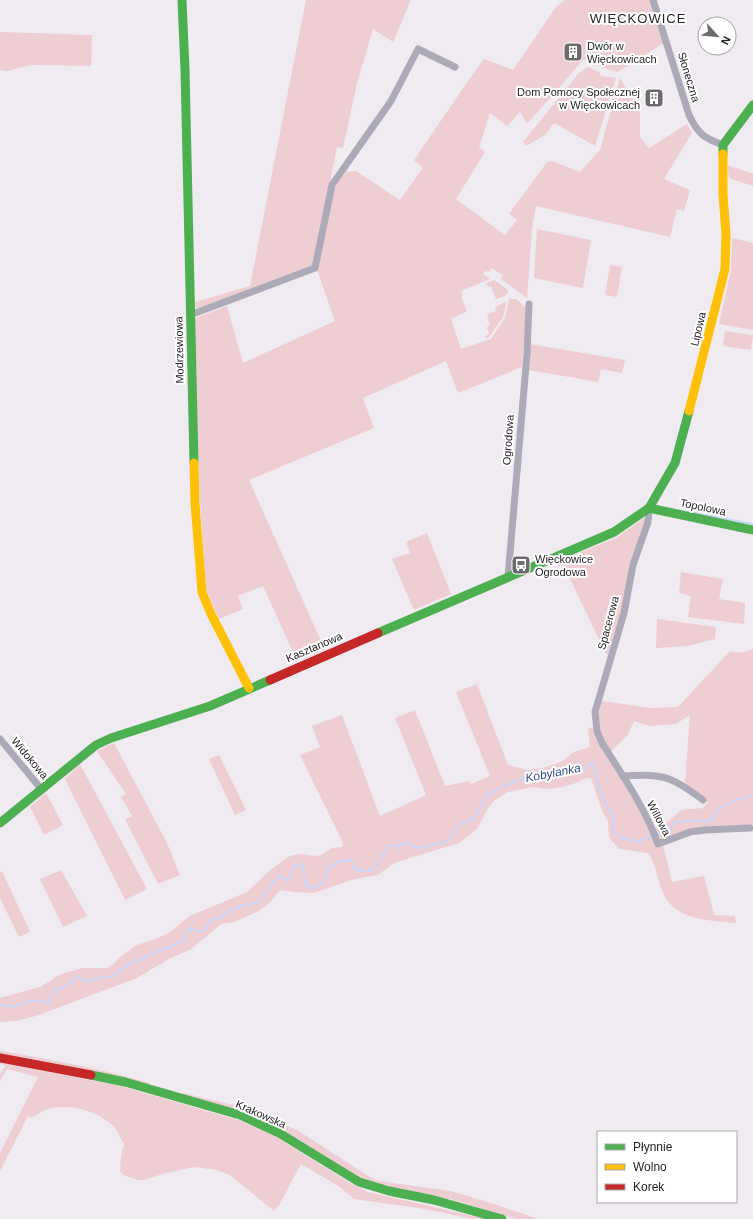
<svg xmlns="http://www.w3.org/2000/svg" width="753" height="1219" viewBox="0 0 753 1219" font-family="Arial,sans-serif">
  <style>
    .green { fill: #eecdd3 }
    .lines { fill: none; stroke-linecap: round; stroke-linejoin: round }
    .stream { stroke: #cad6f8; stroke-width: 2 }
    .street { stroke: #adaab8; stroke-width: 7 }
    .fast { stroke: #4caf50; stroke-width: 9 }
    .slow { stroke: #ffc107; stroke-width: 9 }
    .jam { stroke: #c62828; stroke-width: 9 }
    .labels { text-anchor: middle; stroke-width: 4; stroke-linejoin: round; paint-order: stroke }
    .poi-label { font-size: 11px; fill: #272428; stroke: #fff; text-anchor: start }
    .street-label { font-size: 11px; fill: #272428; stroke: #fff }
    .water-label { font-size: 12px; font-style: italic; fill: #364d91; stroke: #fff }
    .quarter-label { font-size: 13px; letter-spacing: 1px; fill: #272428; stroke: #fff }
  </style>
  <rect width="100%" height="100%" fill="#f0ebf1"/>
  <g class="green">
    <path d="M306 0H411L393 42 373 29 357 83 343 148 337 147 313 266 202 308 192 307V303L250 286Z"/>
    <path d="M565 0H651L664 43 618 72 607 69 584 59 527 124 520 112 507 126 490 113 479 147 485 152 456 199 505 235 517 220 509 214 547 162 552 161 580 172 600 150 620 78 640 112V137L649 148 687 124 692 133 664 179 690 190 684 211 677 209 670 237 536 206 532 229 527 298 501 279 503 275 491 268 489 272 485 271 483 274 490 279 461 291 463 296 461 297 467 311 451 319 461 349 491 339 505 318 509 299H516L526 308 522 367 458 393 446 361 363 398 374 428 249 480 325 650 297 661 263 586 238 596 243 609 219 619 206 589 200 501 193 319 227 306 243 363 335 321 317 270 333 190 346 172 356 171 400 200 423 168 414 160 468 81 484 59 513 70 556 7Z"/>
    <path d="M0 32 92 35 91 66 30 65 7 71 0 70Z"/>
    <path d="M588 67 599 72 601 76 616 78 595 146 554 123 545 135 526 146 523 142 579 73Z"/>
    <path d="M727 165 753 174V186L729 178Z"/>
    <path d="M537 229 591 240 583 288 534 278Z"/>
    <path d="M732 238 753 243V330L719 324 731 270Z"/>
    <path d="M610 265 622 267 617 297 605 295Z"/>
    <path d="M494 280 507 289 508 292 505 296 496 299 491 286 488 287 486 283Z"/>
    <path d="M507 301 503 317 489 337 486 338 485 336 489 334 487 327 490 325 487 314 496 311 495 307Z"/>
    <path d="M725 331 753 335 751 350 723 346Z"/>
    <path d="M530 344 625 360 622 373 601 369 598 382 529 370Z"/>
    <path d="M643 519H646L622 613 607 656 561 560 616 538Z"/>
    <path d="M427 533 451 594 414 610 392 559 410 553 406 542Z"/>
    <path d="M681 572 723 579 719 599 745 603 744 624 688 617 691 596 679 593Z"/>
    <path d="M657 619 716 627 715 639 688 646 656 648Z"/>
    <path d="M753 649V825L719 827 660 841 655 829 670 820 681 810 703 808 708 802 685 784 690 715 676 724 649 726 634 721 627 736 610 752C600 733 594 722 602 701L651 708 678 707 730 651C737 654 746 652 753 649Z"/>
    <path d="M477 684 508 765 528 770 546 767 561 762 574 752 590 747 588 729 594 727 611 763 652 830 663 844 672 882 704 876 714 915 735 916 736 923C708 920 674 921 662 891 657 878 656 864 648 853L619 849 609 837 608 821 603 813 591 778H586L571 785 561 787 548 789 533 787 508 792 495 800 488 808 477 829 459 843 394 863 378 875 355 879 314 893 294 892 281 890 267 905 257 912 234 922 221 924 191 949 169 959 137 978 36 1016 15 1021 0 1022V998L40 987 61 974 83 968H107L113 964 121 956 137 945 156 939 172 931 188 917 247 892 270 870 290 856 299 854 316 856 321 855 332 848 342 847 343 843 300 755 320 747 312 726 342 715 380 816 426 795 395 718 415 710 445 786 469 781 471 784 490 776 456 692Z"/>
    <path d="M114 743 167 843 180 875 158 884 125 819 132 816 121 797 126 794 97 751Z"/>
    <path d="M219 755 246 810 235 815 209 759Z"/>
    <path d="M80 764 147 889 125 900 65 779Z"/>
    <path d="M46 793 63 825 44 835 30 807Z"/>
    <path d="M61 870 87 916 63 927 40 879Z"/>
    <path d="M2 871 30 932 19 937 0 898V872Z"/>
    <path d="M0 1051C51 1059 101 1069 150 1083L148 1087 0 1056Z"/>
    <path d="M0 1063 117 1085 241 1121 273 1135 350 1183 368 1192 487 1219H473L425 1209 354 1199 340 1187 301 1164 279 1205 274 1211 230 1175 217 1170 194 1167 162 1174 145 1180H138L123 1175 120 1171 121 1156 124 1144C121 1139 118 1132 115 1128 100 1111 69 1103 48 1109 42 1111 37 1115 31 1118L28 1116 0 1171V1153L38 1077 7 1069 0 1081V1074L6 1065 0 1064Z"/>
    <path d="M183 1093 259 1111 300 1132 370 1177 378 1181 451 1191 497 1205 538 1219H516L450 1199 386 1189 366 1182 267 1124 182 1096Z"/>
  </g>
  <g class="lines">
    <g class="stream">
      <path d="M689 512 753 524"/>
      <path d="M657 834 669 831 673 823 686 821H710C720 803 732 801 750 796L753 797"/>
      <path d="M0 1006 3 1005 13 1007 34 1000 49 1003 55 990 65 986 78 976 86 981 116 975 127 965 183 941 188 928 201 932 207 927 209 920 218 919 235 908 259 902 278 876 288 880 296 865 302 864 306 885 311 889 324 883 329 867 340 861 351 860 356 870 372 871 390 845 399 846 407 843 417 848 447 842 461 823 473 820 488 794 521 779 557 774 583 769 593 763 599 788 604 800 615 819 612 829 622 839 639 841 653 835"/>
    </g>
    <g class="street">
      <path d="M653 0 689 115C698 134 704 138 723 145"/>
      <path d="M190 315 315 268 332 185 391 101 418 49 455 67"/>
      <path d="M649 508 648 522 633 565 624 613 595 712 597 731 602 743C623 776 645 808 658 844L690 832 705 830 750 828"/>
      <path d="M508 577 527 354 529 304"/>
      <path d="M0 739 42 790"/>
      <path d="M623 776C636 775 657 774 669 779 682 784 692 792 703 800"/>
    </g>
    <g class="fast">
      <path d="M182 0 185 70 194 463"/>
      <path d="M723 154V145L753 105"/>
      <path d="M649 508 753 530"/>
      <path d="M378 633 614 532 649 508 675 463 689 411"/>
      <path d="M0 823 96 745 111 738 210 706 270 680"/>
      <path d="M91 1075 125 1082 240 1115 279 1133 359 1182 389 1191 434 1200 502 1219"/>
    </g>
    <g class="slow">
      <path d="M689 411 725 269 726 235 723 194V154"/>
      <path d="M194 463 195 503 202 592 211 614 249 688"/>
    </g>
    <g class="jam">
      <path d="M270 680 378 633"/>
      <path d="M0 1058 91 1075"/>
    </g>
  </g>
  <defs>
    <symbol id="building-square" viewBox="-11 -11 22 22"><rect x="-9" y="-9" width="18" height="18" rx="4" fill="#6d6a6e" stroke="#fff"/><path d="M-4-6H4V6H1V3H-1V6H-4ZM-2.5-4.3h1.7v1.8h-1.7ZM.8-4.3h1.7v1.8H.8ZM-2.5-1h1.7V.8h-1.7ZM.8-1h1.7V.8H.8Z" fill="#fff"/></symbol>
    <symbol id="bus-square" viewBox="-11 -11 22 22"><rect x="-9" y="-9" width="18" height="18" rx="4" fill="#6d6a6e" stroke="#fff"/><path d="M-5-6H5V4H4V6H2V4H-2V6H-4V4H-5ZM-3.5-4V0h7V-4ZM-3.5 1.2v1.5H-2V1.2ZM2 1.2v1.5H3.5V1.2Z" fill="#fff"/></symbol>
  </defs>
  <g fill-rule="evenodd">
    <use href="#building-square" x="562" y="41" width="22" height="22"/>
    <use href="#building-square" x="643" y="87" width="22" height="22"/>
    <use href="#bus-square" x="510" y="554" width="22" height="22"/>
  </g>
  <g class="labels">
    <g class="poi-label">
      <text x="587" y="50">Dwór w<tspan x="587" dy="13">Więckowicach</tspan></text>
      <text x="640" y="96" text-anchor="end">Dom Pomocy Społecznej<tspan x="640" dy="13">w Więckowicach</tspan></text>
      <text x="535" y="563">Więckowice<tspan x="535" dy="13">Ogrodowa</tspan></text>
    </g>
    <g class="street-label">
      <text transform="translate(689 77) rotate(73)" y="4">Słoneczna</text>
      <text transform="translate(698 329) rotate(-76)" y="4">Lipowa</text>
      <text transform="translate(179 350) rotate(-91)" y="4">Modrzewiowa</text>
      <text transform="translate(508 440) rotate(-86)" y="4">Ogrodowa</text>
      <text transform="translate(703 507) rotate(12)" y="4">Topolowa</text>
      <text transform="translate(608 623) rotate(-75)" y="4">Spacerowa</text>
      <text transform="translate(314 647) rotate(-23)" y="4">Kasztanowa</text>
      <text transform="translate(30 758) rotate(50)" y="4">Widokowa</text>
      <text transform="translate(659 818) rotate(62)" y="4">Willowa</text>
      <text transform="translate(261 1114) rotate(24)" y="4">Krakowska</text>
    </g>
    <g class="water-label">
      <text transform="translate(553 773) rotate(-11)" y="4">Kobylanka</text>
    </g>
    <g class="quarter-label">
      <text x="638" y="23">WIĘCKOWICE</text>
    </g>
  </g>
  <rect x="597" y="1131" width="140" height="72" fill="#ffffff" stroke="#a9a7a9"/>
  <rect x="605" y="1144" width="20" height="6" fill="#4caf50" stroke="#a9a7a9"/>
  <text x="633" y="1151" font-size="12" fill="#272428">Płynnie</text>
  <rect x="605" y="1164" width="20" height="6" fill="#ffc107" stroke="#a9a7a9"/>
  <text x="633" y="1171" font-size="12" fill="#272428">Wolno</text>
  <rect x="605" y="1184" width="20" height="6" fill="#c62828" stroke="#a9a7a9"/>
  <text x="633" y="1191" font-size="12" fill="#272428">Korek</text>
  <g transform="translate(717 36) rotate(117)"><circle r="19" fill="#ffffff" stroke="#a9a7a9"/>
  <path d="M0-3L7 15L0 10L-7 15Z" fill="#6d6a6e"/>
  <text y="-6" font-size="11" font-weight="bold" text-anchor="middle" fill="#272428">N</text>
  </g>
</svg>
